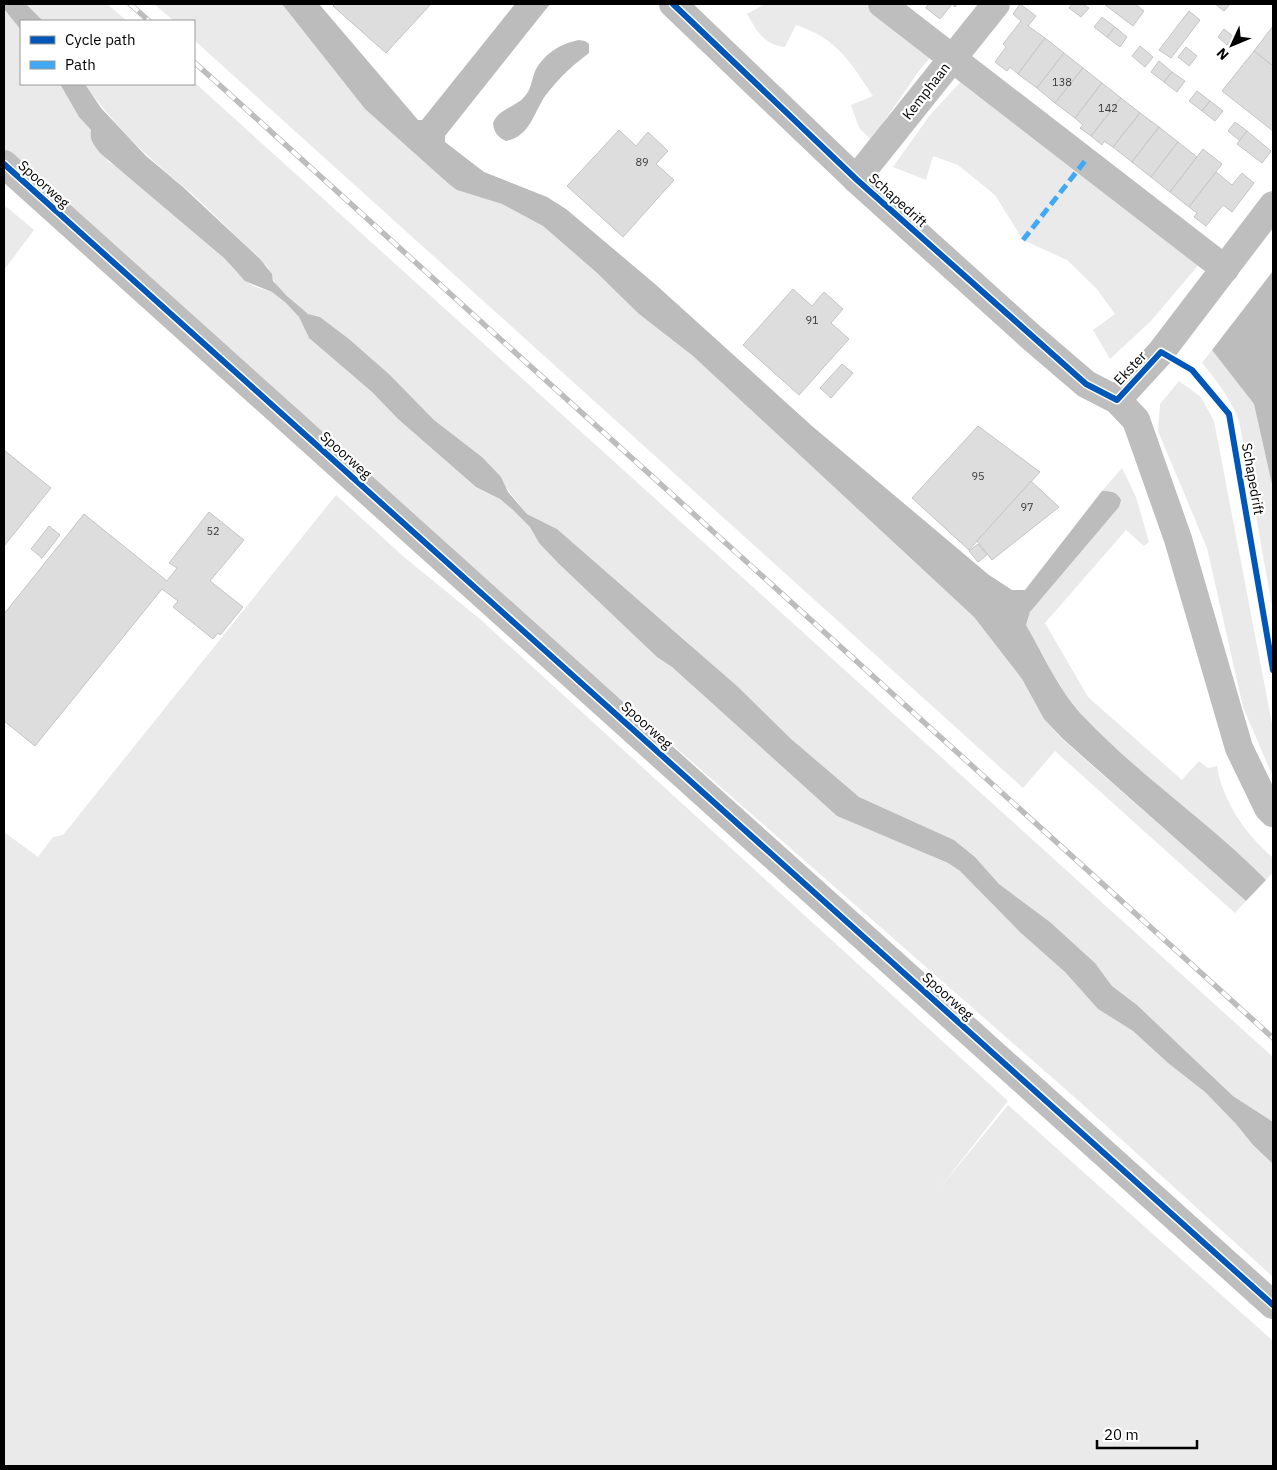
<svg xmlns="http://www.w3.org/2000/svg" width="1277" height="1470" viewBox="0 0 1277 1470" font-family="'IBM Plex Sans',sans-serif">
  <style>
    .green { fill: #eaeaea }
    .water { fill: #bcbcbc }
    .building { fill: #ddd; stroke: #c5c5c5 }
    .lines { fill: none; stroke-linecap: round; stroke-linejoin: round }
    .minor { stroke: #bebebe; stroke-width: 28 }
    .rail-casing { stroke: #bdbdbd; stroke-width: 5.5 }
    .rail { stroke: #fff; stroke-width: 4; stroke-dasharray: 11; stroke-linecap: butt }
    .quiet { stroke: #3fa9f5; stroke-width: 5; stroke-dasharray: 10 5; stroke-linecap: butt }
    .cycleway-casing { stroke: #fff; stroke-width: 9 }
    .cycleway { stroke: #0057b8; stroke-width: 6 }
    .labels { text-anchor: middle; stroke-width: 4.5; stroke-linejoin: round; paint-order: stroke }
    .number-label { font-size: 11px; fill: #373737 }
    .street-label { font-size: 14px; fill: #000; stroke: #fff }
  </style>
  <rect width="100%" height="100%" fill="#fff"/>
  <g class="green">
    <path d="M26 4H107L127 21H43Z"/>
    <path d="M154 4H282L365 109 457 190 502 204 543 226 596 272 639 314 693 356 974 617 1022 679 1044 719 1062 739 1246 901 1235 913 1055 751 1023 788 194 40V21H174Z"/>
    <path d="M765 4H896L943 42 919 71 871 140 859 128 851 105 873 96C850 62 838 39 796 25L785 47C764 45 757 31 747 14Z"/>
    <path d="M4 9 21 30V84H60L79 117 91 130 90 136 109 162 119 168 155 197 224 258 236 272 253 286 272 292 286 303 299 317 309 338 372 392 398 419 476 487 500 499 513 510 530 527 539 543 558 563 657 657 672 667 837 816 948 863 960 871 1065 972 1098 1009 1133 1031 1168 1063 1205 1092 1236 1124 1253 1145 1273 1164V1277L1080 1102 4 159Z"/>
    <path d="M968 74 1201 262 1151 321 1110 359 1093 330 1115 314 1096 288 1067 260 1023 240 995 195 958 165 933 156 926 180 893 167 930 115Z"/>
    <path d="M194 82 1273 1057V1122L1233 1096 1137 1005 1112 986 1095 963 1050 922 999 884 975 857 954 840 859 797C814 767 777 724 737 687 679 633 616 582 557 529L527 514 482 457 434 420 390 375 349 339 320 317 308 314 301 309 276 285 268 267 261 260C235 236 210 209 183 186 145 156 113 124 85 84Z"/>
    <path d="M4 205 34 230 4 270Z"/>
    <path d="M1212 350 1254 404 1273 489V612L1239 420C1229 398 1218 381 1202 363Z"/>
    <path d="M1179 381 1201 397 1214 421 1273 729V777L1243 707 1207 548 1158 431 1160 404Z"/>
    <path d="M1122 468 1136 497 1149 542 1144 546 1126 530 1045 623 1088 697 1182 780 1199 761 1208 768 1217 766C1223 803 1246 834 1273 858V872L1266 880C1209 823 1141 777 1085 718 1060 692 1044 656 1026 625L1030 612 1119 507 1112 491H1102Z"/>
    <path d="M336 495 404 557 480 619 1008 1101 939 1189 1008 1105 1273 1341V1466H4V832L38 857 53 837 63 835Z"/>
  </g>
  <g class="water">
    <path d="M4 4H26L43 21H21V30L4 9Z"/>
    <path d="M282 4H319L418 120H422L515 4H550L445 136V142L484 172 547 197 566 209 655 284 812 426 989 575 1012 590H1025L1102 491C1111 491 1116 491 1121 500L1119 507 1030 612 1026 625C1044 656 1060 693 1085 718 1141 777 1209 822 1266 880L1246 901 1063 739 1044 719 1022 679 974 617 693 356 639 314 596 272 543 226 502 204 457 190 449 184 365 109Z"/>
    <path d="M579 40 585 41 589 44V53C576 63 565 72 555 84 550 90 544 96 541 103 532 119 527 137 506 141 498 137 494 133 493 123 499 108 515 108 525 96 531 89 531 83 534 74 540 57 560 43 579 40Z"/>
    <path d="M60 84H85L101 108 146 156 183 187 261 260 272 274 273 281 287 296 308 314 320 317 349 339 390 375 434 420 482 457 501 477 508 492 527 514 557 529 737 686 791 739 859 797 954 840 975 857 999 884 1050 922 1095 963 1112 986 1137 1005 1233 1096 1273 1122V1164L1253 1145 1236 1124 1205 1092 1168 1063 1133 1031 1098 1009 1065 972 1021 933 960 871 948 863 837 816 672 667 657 657 558 563 539 543 530 527 513 510 500 499 476 487 398 419 372 392 309 338 299 317 286 303 272 292 245 281 224 258 100 153C94 145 89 140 91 130L79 117Z"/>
    <path d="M1273 271V489L1254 404 1212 350Z"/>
  </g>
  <g class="building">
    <path d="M335 4H431L386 53 333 6Z"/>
    <path d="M928 4H957L955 7 952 4 940 19 926 8Z"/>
    <path d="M1020 4 1036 16 1028 26 1045 38 1018 74 1010 67 1007 71 995 62 1006 47 1003 44 1021 21 1013 14Z"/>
    <path d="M1072 4H1083L1089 8 1081 17 1069 8Z"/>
    <path d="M1104 4H1135L1144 11 1133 26Z"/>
    <path d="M1215 4H1230L1224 11Z"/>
    <path d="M1189 11 1200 20 1171 58 1159 50Z"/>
    <path d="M1102 17 1115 27 1107 37 1094 27Z"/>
    <path d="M1273 26V66L1254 51Z"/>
    <path d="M1115 27 1127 37 1120 47 1107 37Z"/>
    <path d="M1224 29 1234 37 1227 45 1218 37Z"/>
    <path d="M1045 38 1064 53 1037 88 1018 74Z"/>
    <path d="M1140 46 1153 57 1145 67 1132 56Z"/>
    <path d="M1186 47 1197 56 1189 66 1178 57Z"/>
    <path d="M1254 51 1273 66V131L1222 91Z"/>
    <path d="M1064 53 1083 68 1055 103 1037 88Z"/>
    <path d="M1159 61 1172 72 1164 82 1151 72Z"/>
    <path d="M1083 68 1102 83 1075 118 1055 103Z"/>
    <path d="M1172 72 1185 81 1177 92 1164 82Z"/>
    <path d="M1102 83 1121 98 1091 136 1080 128 1083 125 1075 118Z"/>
    <path d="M1197 91 1210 101 1202 111 1189 101Z"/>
    <path d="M1121 98 1140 113 1113 147 1104 141 1102 145 1091 136Z"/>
    <path d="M1210 101 1223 111 1215 121 1202 111Z"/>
    <path d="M1140 113 1159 127 1132 162 1113 147Z"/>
    <path d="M1235 122 1247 131 1240 141 1228 131Z"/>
    <path d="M1159 127 1178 142 1151 177 1132 162Z"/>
    <path d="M619 130 636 146 648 132 668 151 656 164 674 180 623 237 567 186Z"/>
    <path d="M1247 131 1271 151 1262 163 1237 144Z"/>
    <path d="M1178 142 1197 157 1170 192 1151 177Z"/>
    <path d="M1203 149 1222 164 1189 207 1170 192Z"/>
    <path d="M1216 172 1232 185 1242 173 1254 183 1232 212 1223 205 1206 226 1194 217 1197 213 1189 207Z"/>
    <path d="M793 289 812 306 824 292 843 309 831 323 849 339 799 395 743 345Z"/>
    <path d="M842 364 853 373 831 398 820 388Z"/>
    <path d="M978 426 1040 472 969 550 912 498Z"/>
    <path d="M4 450 51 488 4 546Z"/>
    <path d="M1031 481 1059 507 992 560 977 541Z"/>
    <path d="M209 512 244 540 210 581 243 607 220 635 218 633 213 639 173 607 178 601 162 589 35 746 4 721V614L84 514 167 581 177 568 169 563Z"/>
    <path d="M49 526 60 535 42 558 31 549Z"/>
    <path d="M978 544 987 555 978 562 969 551Z"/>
  </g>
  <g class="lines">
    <g class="minor">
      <path d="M673 4 856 179 1030 336 1086 384 1117 400 1136 420 1178 539 1239 748 1268 808 1273 813"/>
      <path d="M882 4 1225 269"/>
      <path d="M4 164 1273 1305"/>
      <path d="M856 179 996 4"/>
      <path d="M1117 400 1161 352 1273 205"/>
    </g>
    <defs>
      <g id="rail">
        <path d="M130 4 149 21"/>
        <path d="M194 62 1273 1038"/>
      </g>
    </defs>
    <use href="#rail" class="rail-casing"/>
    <use href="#rail" class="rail"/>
    <path class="quiet" d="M1023 240 1085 161"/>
    <defs>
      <g id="cycleway">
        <path d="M673 4 856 179 1086 384 1117 400 1161 352 1192 370 1229 414 1273 670"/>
        <path d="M4 164 1273 1305"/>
      </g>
    </defs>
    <use href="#cycleway" class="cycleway-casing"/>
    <use href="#cycleway" class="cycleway"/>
  </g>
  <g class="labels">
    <g class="number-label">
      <text x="1062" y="86">138</text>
      <text x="1108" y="112">142</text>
      <text x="642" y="166">89</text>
      <text x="812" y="324">91</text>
      <text x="978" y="480">95</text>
      <text x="1027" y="511">97</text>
      <text x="213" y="535">52</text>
    </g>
    <g class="street-label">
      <text transform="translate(926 91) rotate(-52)" y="5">Kemphaan</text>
      <text transform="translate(44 184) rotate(42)" y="5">Spoorweg</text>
      <text transform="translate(898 200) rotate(42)" y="5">Schapedrift</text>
      <text transform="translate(1130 368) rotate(-47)" y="5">Ekster</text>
      <text transform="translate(346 455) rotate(42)" y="5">Spoorweg</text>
      <text transform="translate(1253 479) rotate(80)" y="5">Schapedrift</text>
      <text transform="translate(647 725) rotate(42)" y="5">Spoorweg</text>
      <text transform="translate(948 996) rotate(42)" y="5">Spoorweg</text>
    </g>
  </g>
  <rect width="1277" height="1470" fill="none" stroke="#000000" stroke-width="10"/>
  <rect x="20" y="20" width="175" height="65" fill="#ffffff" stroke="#999999"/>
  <rect x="30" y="36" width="25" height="8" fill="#0057b8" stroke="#999999"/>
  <text x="65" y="45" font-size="15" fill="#000000">Cycle path</text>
  <rect x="30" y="61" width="25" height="8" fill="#3fa9f5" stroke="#999999"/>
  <text x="65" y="70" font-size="15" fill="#000000">Path</text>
  <g transform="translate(1232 45) rotate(226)" stroke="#ffffff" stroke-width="4" paint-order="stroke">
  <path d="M0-4L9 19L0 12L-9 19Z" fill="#000000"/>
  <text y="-8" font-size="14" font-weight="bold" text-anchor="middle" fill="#000000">N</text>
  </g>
  <path d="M1097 1440v8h100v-8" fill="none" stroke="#000000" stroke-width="2.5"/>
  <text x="1104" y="1440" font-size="15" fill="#000000" stroke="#ffffff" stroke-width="4" paint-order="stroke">20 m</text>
</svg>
